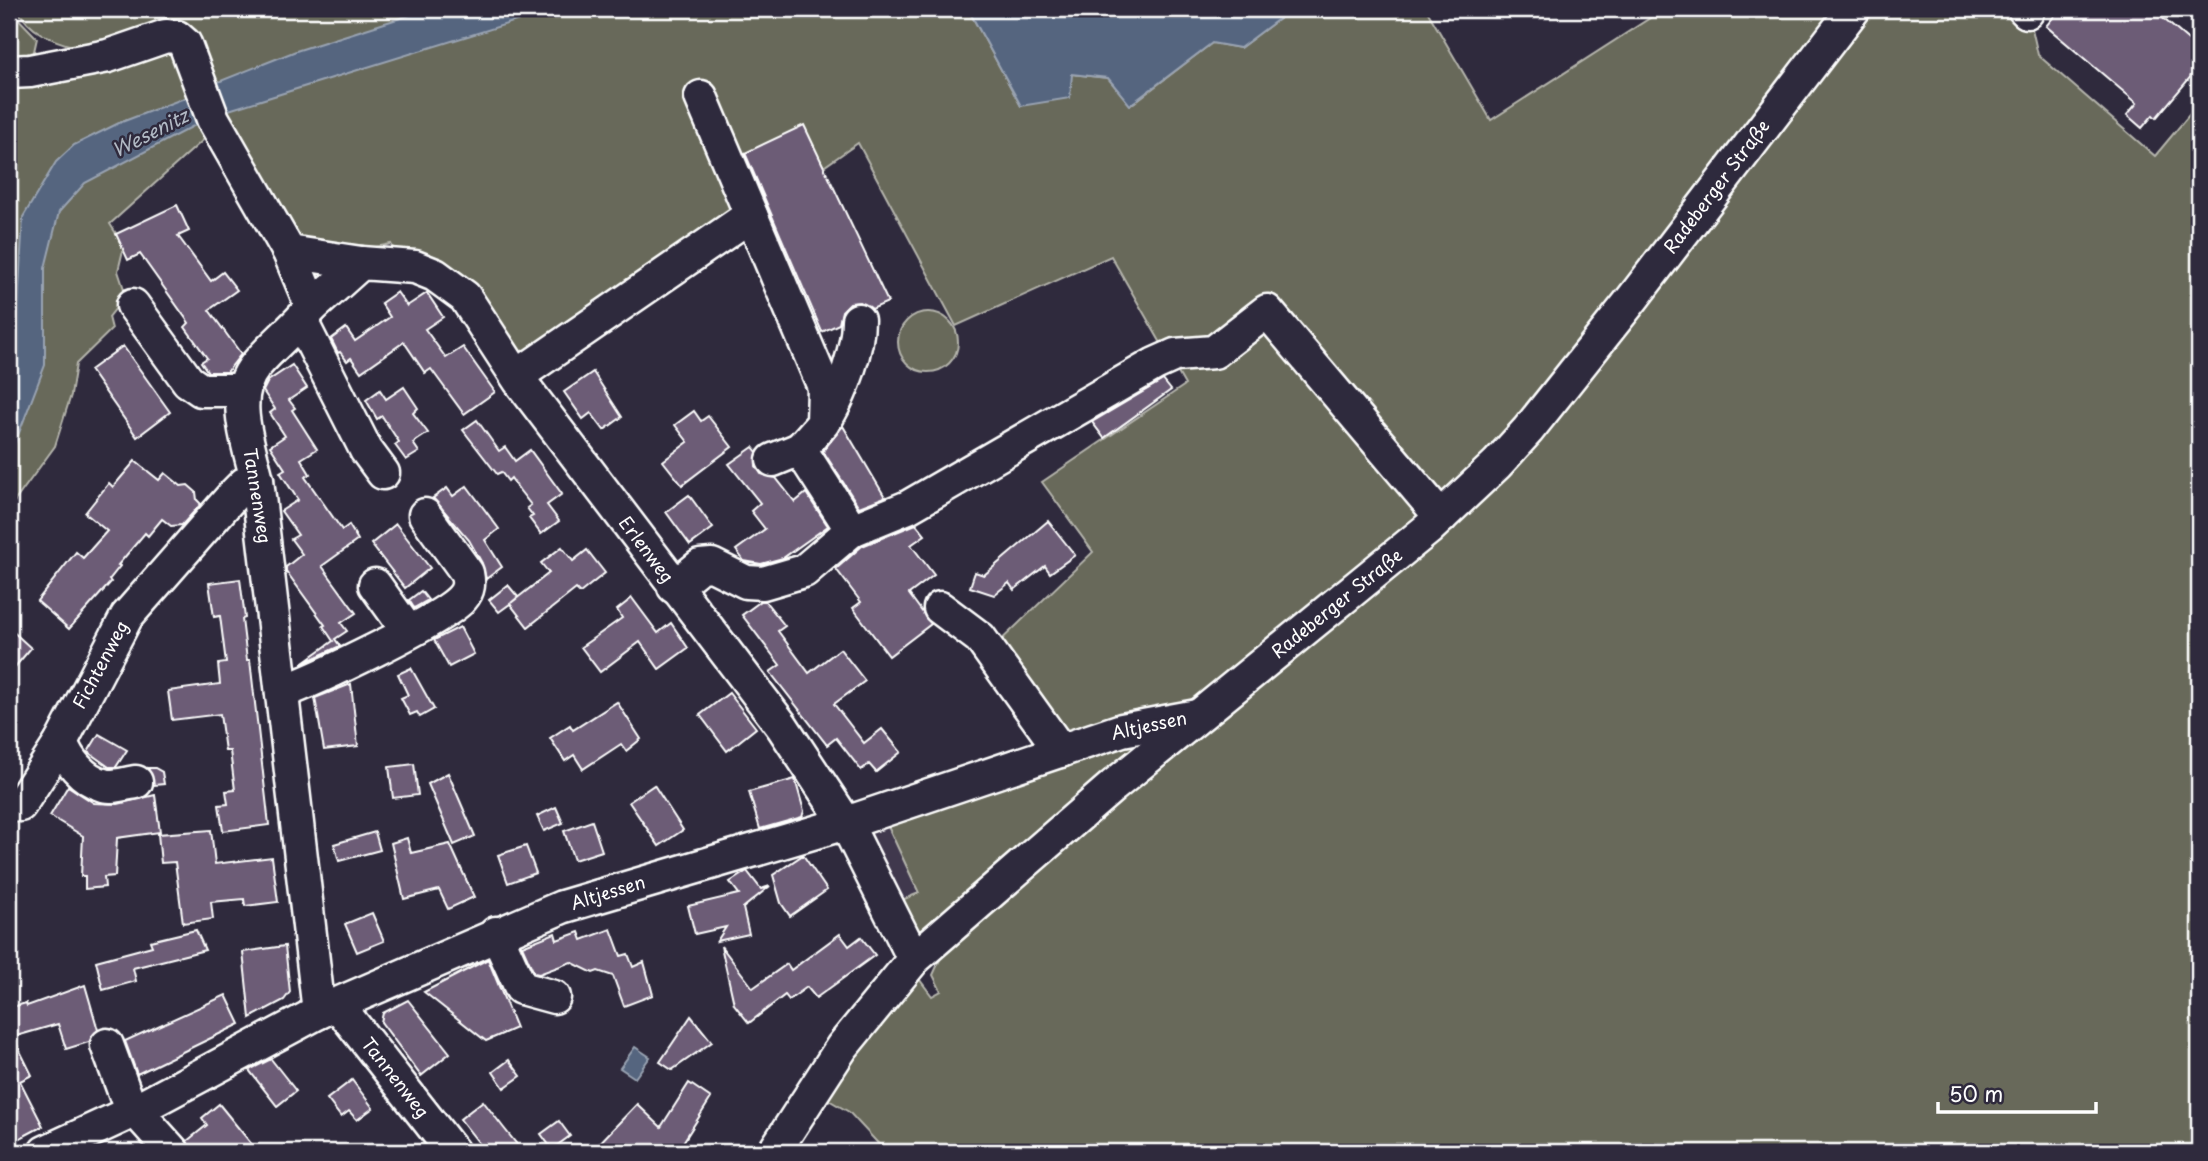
<svg xmlns="http://www.w3.org/2000/svg" width="2208" height="1161" viewBox="0 0 2208 1161" font-family="'Playpen Sans',sans-serif">
  <style>
    .built { fill: #41394e }
    .green { fill: #68695a; stroke: #b4b4ac; stroke-width: 2 }
    .water { fill: #55657f; stroke: #99a3b2; stroke-width: 2 }
    .building { fill: #6c5b76; stroke: #fff; stroke-width: 2 }
    .lines { fill: none; stroke-linecap: round; stroke-linejoin: round }
    .minor-casing { stroke: #fff; stroke-width: 37 }
    .minor { stroke: #2f2a3d; stroke-width: 32 }
    .labels { text-anchor: middle; stroke-width: 5; stroke-linejoin: round; paint-order: stroke }
    .street-label { font-size: 18px; fill: #fff; stroke: #2f2a3d }
    .water-label { font-size: 19px; font-style: italic; fill: #b2bac5; stroke: #2f2a3d }
  </style>
  <rect width="100%" height="100%" fill="#2f2a3d"/>
  <filter id="ink" filterUnits="userSpaceOnUse"><feTurbulence type="fractalNoise" baseFrequency=".0143" numOctaves="2"/><feDisplacementMap in="SourceGraphic" scale="14" xChannelSelector="R" yChannelSelector="G"/><feConvolveMatrix kernelMatrix="1 2 1 2 8 2 1 2 1" color-interpolation-filters="sRGB"/></filter>
  <g filter="url(#ink)">
    <path class="built" d="M885 820 919 893 892 904 859 828Z"/>
    <g class="green">
      <path d="M9 9 37 38 31 65 9 66Z"/>
      <path d="M17 9H968L1021 106 1071 74 1108 78 1131 105 1212 43 1240 48 1292 9H1426L1491 120 1664 9H1843L1524 420 1427 512 1197 706 1071 737 995 646 1093 552 1042 482 1185 385 1111 256 956 326 858 143 519 380 465 297 394 250 391 244 357 251 290 237 212 132 110 224 124 246 118 271 126 295 109 317 112 329 76 364 71 395 55 446 9 509V80L76 47C50 40 30 32 17 9Z"/>
      <path d="M1872 9H2013L2031 24 2038 55 2155 156 2199 103V1152H886L849 1112 822 1096 916 975 932 996 941 991 933 975 947 944 1435 539Z"/>
      <circle cx="928" cy="342" r="30"/>
      <path d="M1158 736 919 935 892 904 919 893 885 820 1083 751Z"/>
    </g>
    <g class="water">
      <path d="M429 9H555L219 113 208 86 296 51Z"/>
      <path d="M968 9H1292L1240 48 1212 43 1130 105 1108 78 1072 74 1070 98 1021 106Z"/>
      <path d="M195 94 205 120 85 183 59 212 45 268V365L9 459V390L14 376 23 217 56 162 74 145 119 123Z"/>
      <path d="M635 1047 650 1057 635 1078 620 1068Z"/>
    </g>
    <g class="building">
      <path d="M2060 9H2152L2199 49V67L2156 118 2153 115 2142 128 2127 115 2137 103 2046 26Z"/>
      <path d="M804 125 888 302 872 309 860 302 850 303 842 311 839 324 822 332 745 153Z"/>
      <path d="M177 205 189 231 178 236 211 281 223 272 237 290 209 310 241 354 227 372H208L201 362 207 358 185 327 189 323 140 254 128 260 116 234Z"/>
      <path d="M397 292 407 306 427 293 443 317 425 329 446 358 463 347 495 392 464 414 431 369 425 373 404 342 361 372 351 358 347 361 340 352 338 353 331 339 346 328 355 341 390 317 381 303Z"/>
      <path d="M123 346 170 412 137 437 90 370Z"/>
      <path d="M292 365 307 388 289 400 295 408 292 410 317 449 301 459 310 474 305 477 342 530 349 525 358 540 322 566 356 613 341 623 347 631 335 639 340 646 301 664 333 641 323 626 325 625 286 571V567L302 554 291 539 298 535 281 511 298 500 280 472 285 469 270 446 285 436 270 413 275 409 263 391 268 381Z"/>
      <path d="M593 372 622 417 604 430 591 413 583 419 564 392Z"/>
      <path d="M1163 380 1171 390 1104 438 1092 422Z"/>
      <path d="M404 387 418 408 413 413 428 433 413 443 419 452 406 460 395 445 399 442 382 416 377 419 366 400 380 390 386 399Z"/>
      <path d="M694 411 701 421 708 416 732 447 682 485 663 461 688 442 675 425Z"/>
      <path d="M477 420 499 451 505 447 515 461 530 450 562 494 547 505 559 521 541 534 529 518 533 516 527 508 531 505 520 491 511 478 508 481 501 472 497 474 463 430Z"/>
      <path d="M843 426 885 497 859 507 823 451Z"/>
      <path d="M753 447 757 452 756 466 761 474 776 478 795 502 806 493 828 526 783 558 761 564 744 561 736 550 765 529 751 511 760 503 729 464Z"/>
      <path d="M135 461 159 480 165 473 181 486 188 485 196 492 197 500 201 504 182 525 171 526 162 519 148 536 145 533 118 565 120 566 109 580 111 582 69 629 37 601 76 552 83 558 107 531 85 513 109 483 113 487Z"/>
      <path d="M467 486 499 529 485 540 502 567 486 579 482 563 469 540 433 498 447 488 453 496Z"/>
      <path d="M689 495 713 528 690 545 666 512Z"/>
      <path d="M1048 521 1075 555 1050 573 1045 566 1014 590 1009 583 994 595 970 587 975 572 984 575Z"/>
      <path d="M396 524 430 568 405 588 371 544Z"/>
      <path d="M916 524 925 535 911 545 934 575 909 594 931 624 889 656 853 608 861 602 836 569 862 546Z"/>
      <path d="M562 547 573 561 587 550 605 573 580 593 576 589 528 627 510 604 499 612 489 600 508 585 518 597 511 603 549 573 541 563Z"/>
      <path d="M240 579 245 618 242 619 247 660H250L269 825 223 831 219 805 228 804 226 791 235 790 230 751H225L220 714 172 720 168 691 220 684 218 664 226 663 220 616 214 617 209 583Z"/>
      <path d="M421 591 428 600 414 608 409 600Z"/>
      <path d="M632 598 658 633 671 623 688 648 659 669 640 642 600 672 581 647 622 618 617 610Z"/>
      <path d="M761 601H765L785 626 778 631 809 673 840 649 865 681 834 704 864 743 882 729 901 752 876 772 869 764 861 770 836 738 827 745 770 672 780 665 742 615Z"/>
      <path d="M460 627 474 654 449 667 434 640Z"/>
      <path d="M9 628 31 648 9 674Z"/>
      <path d="M411 668 434 709 420 717 417 712 410 715 401 698 408 695 398 674Z"/>
      <path d="M351 684 358 746 324 750 315 698Z"/>
      <path d="M729 693 756 728 727 751 700 715Z"/>
      <path d="M617 702 641 739 626 751 621 744 583 769 574 755 565 761 550 738 570 725 573 730Z"/>
      <path d="M99 734 127 750 116 767H109L88 752Z"/>
      <path d="M414 764 418 795 393 798 389 767Z"/>
      <path d="M148 768H155L162 772 164 784 154 785Z"/>
      <path d="M448 773 475 836 454 845 428 784Z"/>
      <path d="M795 779 804 811 802 817 760 829 749 792Z"/>
      <path d="M654 785 683 830 659 846 629 802Z"/>
      <path d="M68 786 94 803 118 804 155 795 160 832 117 838 115 876 104 877 105 887 85 889V876H81L83 836 50 816Z"/>
      <path d="M556 807 563 823 544 831 537 816Z"/>
      <path d="M592 821 602 851 574 860 564 831Z"/>
      <path d="M211 830 215 864 272 857 278 902 245 906 244 899 211 902 213 919 183 923 175 862 161 863 158 834Z"/>
      <path d="M375 832 380 850 339 861 334 844Z"/>
      <path d="M407 838 411 853 450 844 474 897 448 909 439 890 404 899 391 843Z"/>
      <path d="M526 846 536 873 508 883 498 855Z"/>
      <path d="M803 855 827 890 790 916 781 903 773 875Z"/>
      <path d="M747 871 761 889 770 886 743 908 749 934 717 941 726 927 695 934 688 906 739 894 730 882Z"/>
      <path d="M372 913 384 941 357 952 345 924Z"/>
      <path d="M611 929 621 956 628 954 633 967 644 962 653 995 624 1006 613 976 598 971 593 973 571 962 539 974 534 973 522 946 555 933 557 940 579 932 582 940Z"/>
      <path d="M196 930 205 950 133 968 136 981 103 990 96 961 152 946 150 941Z"/>
      <path d="M840 934 849 946 861 937 875 955 816 998 807 987 789 1000 785 995 749 1023 734 1004 721 946 753 988 787 964 791 970Z"/>
      <path d="M285 946 290 992 284 1000 250 1018 243 952Z"/>
      <path d="M488 959 516 1028 486 1041 424 992Z"/>
      <path d="M85 985 98 1030 89 1042 66 1049 58 1024 13 1037 32 1075 20 1081 43 1126 9 1144V1008L26 1003 27 1006Z"/>
      <path d="M226 995 240 1024 137 1074 125 1041Z"/>
      <path d="M408 1000 450 1053 421 1076 381 1022 383 1013Z"/>
      <path d="M691 1016 712 1042 672 1070 660 1062Z"/>
      <path d="M271 1059 296 1091 277 1106 249 1070Z"/>
      <path d="M509 1060 521 1076 504 1088 493 1072Z"/>
      <path d="M352 1080 373 1108 357 1120 349 1111 341 1117 327 1099Z"/>
      <path d="M689 1083 711 1098 677 1152H591L637 1104 661 1127Z"/>
      <path d="M483 1101 503 1127 523 1152H486L460 1119Z"/>
      <path d="M219 1104 258 1152H191L187 1141 207 1125 202 1118Z"/>
      <path d="M559 1121 570 1136 552 1149 541 1134Z"/>
    </g>
    <g class="lines">
      <defs>
        <g id="minor">
          <path d="M2024 9 2027 12"/>
          <path d="M9 72 30 71 108 56 166 36 177 37 185 44 213 119 289 252 312 307C295 328 273 345 256 365 229 397 249 444 257 480L319 1012"/>
          <path d="M701 97 824 387 823 423 800 449 852 530"/>
          <path d="M289 252 361 263"/>
          <path d="M133 305 188 381 201 390H243"/>
          <path d="M312 307 361 263 415 267 435 275 465 297 519 380 782 726 846 823 914 959"/>
          <path d="M301 321 366 450 383 473"/>
          <path d="M517 376 751 215"/>
          <path d="M828 416C843 390 858 350 858 320"/>
          <path d="M773 460 800 449"/>
          <path d="M375 585 408 631"/>
          <path d="M674 587 700 566 712 565 746 582 763 583 804 571 852 530 908 507 1155 364 1175 355 1214 352 1267 311 1441 517"/>
          <path d="M940 608 980 638 1061 751"/>
          <path d="M282 692C313 681 443 620 462 598 469 590 469 583 467 573L425 515"/>
          <path d="M61 742C68 760 82 779 103 785 112 788 127 783 136 782"/>
          <path d="M20 805 61 742 127 616 236 492 244 484 257 480"/>
          <path d="M496 933 521 988 554 997"/>
          <path d="M337 1004 453 1152"/>
          <path d="M107 1045 128 1102 173 1152"/>
          <path d="M45 1152 138 1109 319 1012 562 907 846 823 1122 730 1197 716"/>
          <path d="M774 1152 842 1047 914 959 1113 786 1428 529 1497 464 1528 430 1633 298 1854 9"/>
        </g>
      </defs>
      <use href="#minor" class="minor-casing"/>
      <use href="#minor" class="minor"/>
    </g>
  </g>
  <g class="labels">
    <g class="street-label">
      <text transform="translate(1717 187) rotate(-53)" y="6">Radeberger Straße</text>
      <text transform="translate(257 496) rotate(81)" y="6">Tannenweg</text>
      <text transform="translate(646 550) rotate(53)" y="6">Erlenweg</text>
      <text transform="translate(1337 604) rotate(-39)" y="6">Radeberger Straße</text>
      <text transform="translate(101 665) rotate(-62)" y="6">Fichtenweg</text>
      <text transform="translate(1149 726) rotate(-12)" y="6">Altjessen</text>
      <text transform="translate(608 893) rotate(-17)" y="6">Altjessen</text>
      <text transform="translate(395 1078) rotate(52)" y="6">Tannenweg</text>
    </g>
    <g class="water-label">
      <text transform="translate(150 133) rotate(-27)" y="7">Wesenitz</text>
    </g>
  </g>
  <rect width="2208" height="1161" fill="none" stroke="#2f2a3d" stroke-width="35"/>
  <rect x="18" y="18" width="2173" height="1126" fill="none" stroke="#fff" stroke-width="2.5" filter="url(#ink)"/>
  <path d="M1938 1102v10h158v-10" fill="none" stroke="#ffffff" stroke-width="3.5"/>
  <text x="1949" y="1102" font-size="21" fill="#ffffff" stroke="#2f2a3d" stroke-width="5" paint-order="stroke">50 m</text>
</svg>
